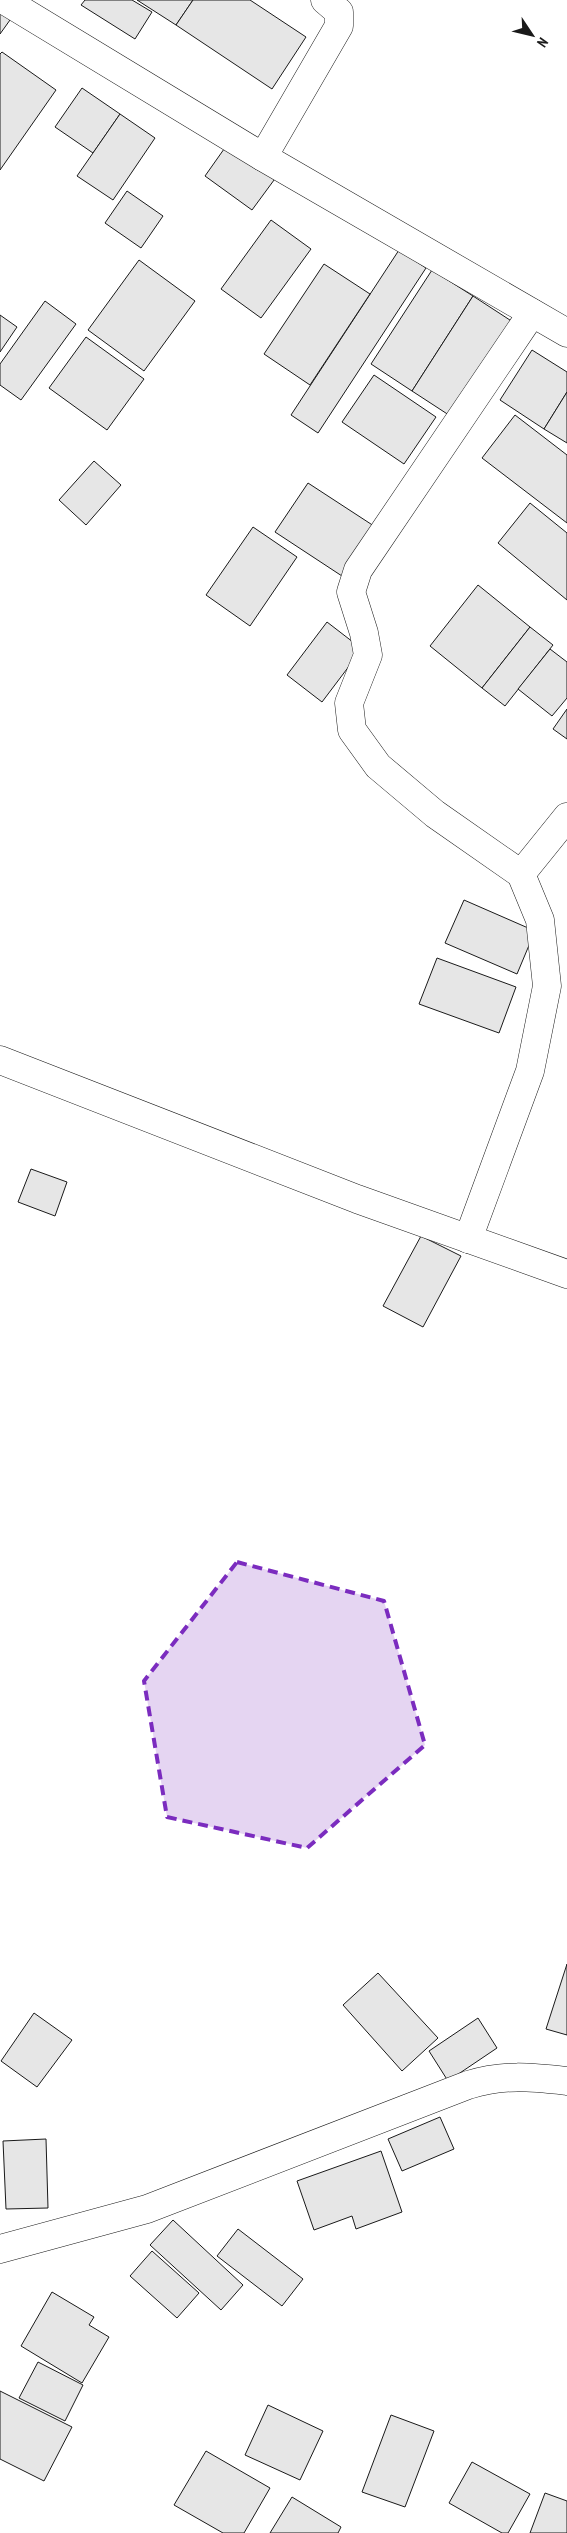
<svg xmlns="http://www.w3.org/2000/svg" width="567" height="2533" viewBox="0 0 567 2533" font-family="'PT Sans Narrow',sans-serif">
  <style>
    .building { fill: #e6e6e6; stroke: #1a1a1a }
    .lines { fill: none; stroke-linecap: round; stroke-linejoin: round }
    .minor-casing { stroke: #1a1a1a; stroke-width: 29 }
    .minor { stroke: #fff; stroke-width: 28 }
    .marked { fill: #7b2cbf; fill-opacity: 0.2; stroke: #7b2cbf; stroke-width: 4; stroke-dasharray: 10 6; stroke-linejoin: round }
  </style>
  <rect width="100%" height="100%" fill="#fff"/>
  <g class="building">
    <path d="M85 0H132L152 12 135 39 81 5Z"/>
    <path d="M137 0H193L176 25Z"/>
    <path d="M193 0H250L306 37 272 89 176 25Z"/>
    <path d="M0 12 10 20 0 34Z"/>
    <path d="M2 52 56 90 0 170V54Z"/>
    <path d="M82 88 120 114 93 153 55 127Z"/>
    <path d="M120 114 155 138 113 200 77 176Z"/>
    <path d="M229 142 277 176 252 210 205 176Z"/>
    <path d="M127 191 163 216 141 248 105 223Z"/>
    <path d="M271 220 311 249 261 318 221 289Z"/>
    <path d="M399 250 426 268 318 433 291 415Z"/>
    <path d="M139 260 195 301 144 371 88 330Z"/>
    <path d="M324 264 370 294 310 385 264 354Z"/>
    <path d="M432 270 473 296 412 391 371 364Z"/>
    <path d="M473 296 516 324 455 419 412 391Z"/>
    <path d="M45 301 76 324 21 400 0 385V364Z"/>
    <path d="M0 315 17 327 0 352Z"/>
    <path d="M86 337 144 379 107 430 49 388Z"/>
    <path d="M532 350 567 372V392L544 429 500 400Z"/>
    <path d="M374 375 436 417 404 464 342 422Z"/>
    <path d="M567 392V443L544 429Z"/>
    <path d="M515 415 567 455V523L482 458Z"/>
    <path d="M94 461 121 485 86 525 59 500Z"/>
    <path d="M308 483 377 528 345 578 275 532Z"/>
    <path d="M530 503 567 533V600L498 543Z"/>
    <path d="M253 527 297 557 250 626 206 595Z"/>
    <path d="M478 585 530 627 482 688 430 646Z"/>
    <path d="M327 622 362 649 322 702 287 675Z"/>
    <path d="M530 627 553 645 505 706 482 688Z"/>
    <path d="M550 649 567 662V698L552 716 518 689Z"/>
    <path d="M567 709V739L553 729Z"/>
    <path d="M464 900 535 931 517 974 445 943Z"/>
    <path d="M437 958 516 987 499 1033 419 1004Z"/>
    <path d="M31 1169 67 1182 55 1216 18 1202Z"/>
    <path d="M421 1236 461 1256 423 1327 383 1306Z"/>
    <path d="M567 1964V2035L546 2029Z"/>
    <path d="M378 1973 438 2038 402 2071 343 2005Z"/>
    <path d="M34 2013 72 2040 37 2087 1 2061Z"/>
    <path d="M478 2018 497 2048 448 2081 429 2051Z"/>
    <path d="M440 2117 454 2149 402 2171 388 2139Z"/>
    <path d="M46 2139 48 2208 6 2209 3 2141Z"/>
    <path d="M381 2151 402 2212 356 2229 352 2216 314 2230 297 2181Z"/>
    <path d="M173 2220 243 2285 221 2310 150 2245Z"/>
    <path d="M238 2229 303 2279 282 2306 217 2256Z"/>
    <path d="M152 2251 199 2293 177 2318 130 2276Z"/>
    <path d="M52 2292 94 2317 89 2325 109 2337 82 2383 21 2346Z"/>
    <path d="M38 2362 83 2385 65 2421 19 2398Z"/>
    <path d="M0 2391 72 2427 44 2481 0 2459Z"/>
    <path d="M268 2405 323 2431 300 2480 245 2455Z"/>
    <path d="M391 2415 434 2431 405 2507 362 2492Z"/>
    <path d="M206 2451 270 2488 244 2533H223L174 2505Z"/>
    <path d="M472 2462 530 2494 508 2533H502L449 2503Z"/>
    <path d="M545 2493 567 2501V2533H530Z"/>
    <path d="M292 2497 341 2527 338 2533H270Z"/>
  </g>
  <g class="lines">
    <defs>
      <g id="minor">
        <path d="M4 0 263 157 567 333"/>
        <path d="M263 157 339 26V12L325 0"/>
        <path d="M521 874 567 817"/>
        <path d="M0 1060 357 1199 567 1274"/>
        <path d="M468 1239 530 1071 547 986 540 920 521 874 435 814 378 766 352 730 349 703 368 655 364 633 351 592 358 570 532 313"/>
        <path d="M0 2249 147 2209 468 2085C504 2074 530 2077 567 2081"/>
      </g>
    </defs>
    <use href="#minor" class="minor-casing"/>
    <use href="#minor" class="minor"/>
  </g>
  <path class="marked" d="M237 1562 384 1601 425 1745 307 1848 167 1817 144 1681Z"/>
  <g transform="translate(532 35) rotate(125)" stroke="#ffffff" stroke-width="4" paint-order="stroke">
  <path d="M0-4L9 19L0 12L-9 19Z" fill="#1a1a1a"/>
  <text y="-8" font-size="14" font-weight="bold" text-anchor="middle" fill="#1a1a1a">N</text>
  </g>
</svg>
